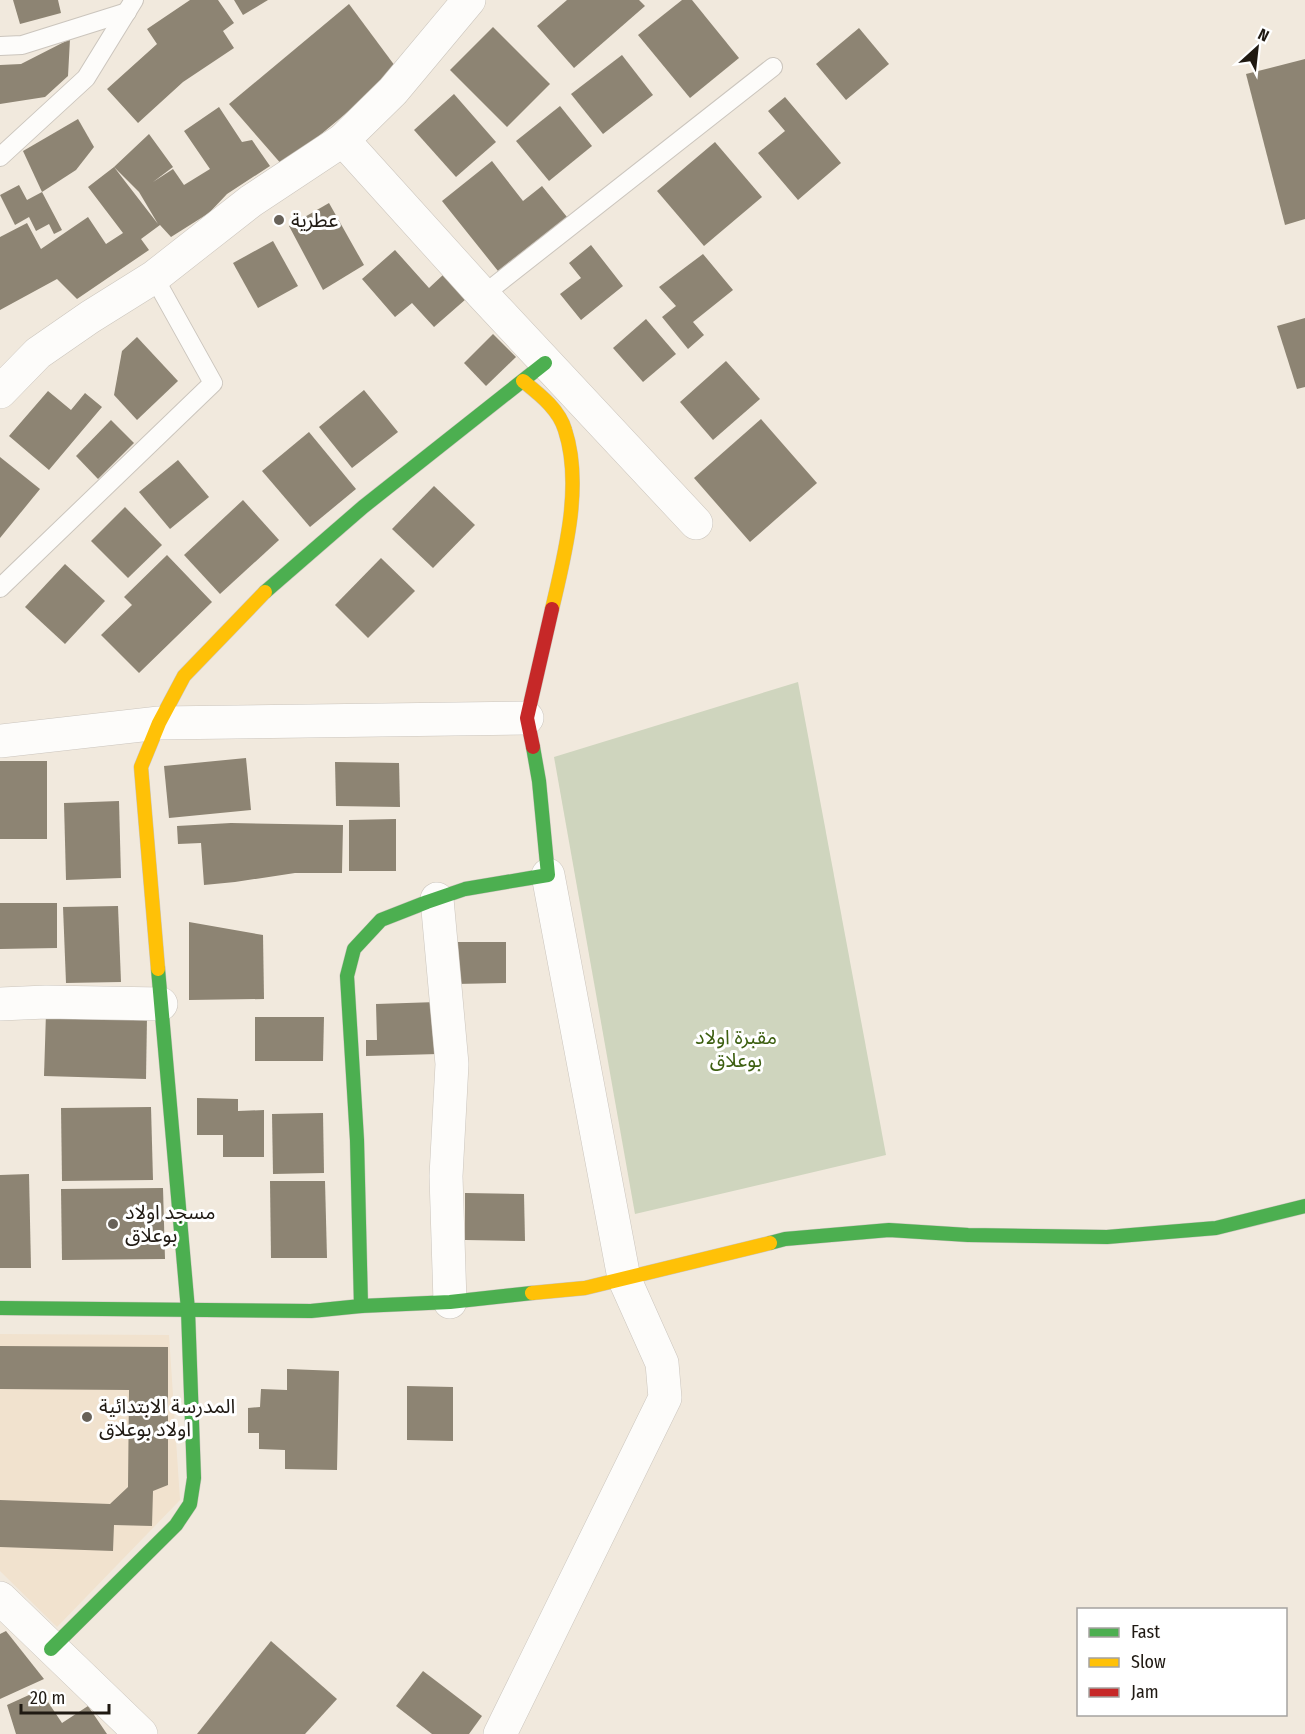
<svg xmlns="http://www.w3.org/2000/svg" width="1305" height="1734" viewBox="0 0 1305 1734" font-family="'Fira Sans Condensed','Noto Sans Arabic',sans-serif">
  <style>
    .built { fill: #f1e2ce }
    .green { fill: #cfd5be }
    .building { fill: #8d8473 }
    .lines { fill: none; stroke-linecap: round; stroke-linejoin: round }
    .lane-casing { stroke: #cbc5bd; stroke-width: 20 }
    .street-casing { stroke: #cbc5bd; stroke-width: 34 }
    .fast-casing { stroke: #cbc5bd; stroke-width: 15 }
    .slow-casing { stroke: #cbc5bd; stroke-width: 15 }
    .jam-casing { stroke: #cbc5bd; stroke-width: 15 }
    .lane { stroke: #fdfcfa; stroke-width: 18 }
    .street { stroke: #fdfcfa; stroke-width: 33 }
    .fast { stroke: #4caf50; stroke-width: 14 }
    .slow { stroke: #ffc107; stroke-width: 14 }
    .jam { stroke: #c62828; stroke-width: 14 }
    .poi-dot { fill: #686259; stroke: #fff; stroke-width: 2 }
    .labels { text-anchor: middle; stroke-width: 6; stroke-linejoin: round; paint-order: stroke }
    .poi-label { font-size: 20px; fill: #1f1912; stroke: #fff; text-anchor: start }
    .park-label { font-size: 20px; fill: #3d5f11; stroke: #fff }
  </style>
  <rect width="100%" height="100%" fill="#f1e9dd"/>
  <path class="built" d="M0 1334 169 1335 180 1500 57 1627 0 1571Z"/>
  <path class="green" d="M798 682 886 1155 635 1214 554 757Z"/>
  <g class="building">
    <path d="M13 0H58L61 13 20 24Z"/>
    <path d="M190 0H218L234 23 223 31 234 48 183 82 138 123 107 89 157 44 147 29Z"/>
    <path d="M234 0H268L243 15Z"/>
    <path d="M567 0H639L645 6 574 68 537 26Z"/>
    <path d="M682 0H692L739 58 690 98 638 35Z"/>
    <path d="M349 4 398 70 283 166 229 104Z"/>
    <path d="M493 27 550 84 507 127 450 70Z"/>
    <path d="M859 28 889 64 846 100 816 64Z"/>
    <path d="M70 39 68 76 45 97 0 104V65L21 64Z"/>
    <path d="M622 55 653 95 603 134 571 94Z"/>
    <path d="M1305 59V219L1285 225 1246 74Z"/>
    <path d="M454 94 496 142 456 177 414 130Z"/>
    <path d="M785 97 841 163 798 200 758 153 785 131 768 111Z"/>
    <path d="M560 106 592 146 549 181 516 141Z"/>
    <path d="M219 107 242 142 252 140 270 166 227 194 209 213 171 237 160 225 141 239 149 250 77 299 57 279 0 310V237L27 223 41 249 88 217 106 244 123 233 88 187 114 167 158 224 139 192 114 167 149 134 173 167 153 182 173 169 184 185 210 169 184 131Z"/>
    <path d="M78 119 94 147 76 170 42 192 23 151Z"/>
    <path d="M715 142 762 197 704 246 657 191Z"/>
    <path d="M492 161 523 201 542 186 567 217 498 271 442 201Z"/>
    <path d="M19 185 27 200 42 192 62 230 54 234 49 224 36 231 29 217 15 225 0 195Z"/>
    <path d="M329 203 364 265 323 290 289 226Z"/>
    <path d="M273 241 298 286 258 308 233 263Z"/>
    <path d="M591 245 623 286 581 320 560 294 581 278 569 263Z"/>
    <path d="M395 250 429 288 444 274 466 299 434 327 412 303 395 317 362 279Z"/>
    <path d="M703 254 733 290 693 322 704 335 688 349 662 317 676 306 659 287Z"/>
    <path d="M1305 318V387L1297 389 1277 326Z"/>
    <path d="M646 319 676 354 643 382 613 348Z"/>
    <path d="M493 334 516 357 486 386 464 363Z"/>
    <path d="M137 337 178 381 137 420 114 395 122 351Z"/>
    <path d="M726 361 760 399 713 440 680 402Z"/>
    <path d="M364 390 398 432 352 468 319 427Z"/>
    <path d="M48 391 71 410 85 393 102 407 49 470 9 436Z"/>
    <path d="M761 419 817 483 750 542 694 478Z"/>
    <path d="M111 420 134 443 98 479 76 456Z"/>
    <path d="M309 432 356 489 310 527 262 471Z"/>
    <path d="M0 457 40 489 0 538Z"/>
    <path d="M178 460 209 497 170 529 139 492Z"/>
    <path d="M434 486 475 525 433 568 392 529Z"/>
    <path d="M243 500 279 540 220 594 184 555Z"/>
    <path d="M125 507 162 545 128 578 91 541Z"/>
    <path d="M167 555 212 602 139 673 101 635 132 605 124 597Z"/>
    <path d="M381 558 415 591 368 638 335 605Z"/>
    <path d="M65 564 105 601 65 644 25 607Z"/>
    <path d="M246 758 251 810 169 818 164 766Z"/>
    <rect x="0" y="761" width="47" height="78"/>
    <path d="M335 762 399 763 400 807 336 806Z"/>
    <path d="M119 801 121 878 66 880 64 803Z"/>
    <path d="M396 819V871H349V820Z"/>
    <path d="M231 823 343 825 342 873H295L235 882 204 885 201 843 178 844 177 826Z"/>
    <path d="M0 903H57V948L0 949Z"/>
    <path d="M118 906 121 982 66 983 63 907Z"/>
    <path d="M189 922 263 935 264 999 189 1000Z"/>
    <path d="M455 942H506V983L455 984Z"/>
    <path d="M437 1002 438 1054 366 1056V1040H377L376 1004Z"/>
    <path d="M46 1013 147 1017 146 1079 44 1076Z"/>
    <path d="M255 1017H324L323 1061H255Z"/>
    <path d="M197 1098 238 1099V1111L264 1110V1157H223V1135H197Z"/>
    <path d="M151 1107 153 1180 62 1181 61 1108Z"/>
    <path d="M323 1113 324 1173 273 1174 272 1114Z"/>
    <path d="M29 1174 31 1268H0V1175Z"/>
    <path d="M270 1181H325L327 1258H271Z"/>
    <path d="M163 1188 165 1259 62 1260 61 1189Z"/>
    <path d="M465 1193 524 1194 525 1241 465 1240Z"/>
    <path d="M0 1346 168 1347V1485L153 1491 152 1526 114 1525 113 1551 0 1547V1500L110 1504 128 1487 129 1390 0 1389Z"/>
    <path d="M287 1369 339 1371 337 1470 285 1469V1450L259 1449V1433H248V1408L260 1407 261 1389 287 1390Z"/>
    <path d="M407 1386 453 1387V1441L407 1440Z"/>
    <path d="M6 1631 44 1679 0 1699V1634Z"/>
    <path d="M271 1641 337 1699 305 1734H197Z"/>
    <path d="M423 1671 482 1716 469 1734H432L396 1706Z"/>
    <path d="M40 1690 62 1723 88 1706 107 1734H16L7 1705Z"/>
  </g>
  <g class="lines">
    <defs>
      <g id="lane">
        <path d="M0 46 22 45 127 12"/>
        <path d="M0 157 86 78 134 0"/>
        <path d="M483 295 773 67"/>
        <path d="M0 588 213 383 154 277"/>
      </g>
      <g id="street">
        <path d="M343 140 483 295 696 523"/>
        <path d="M0 392 38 353 90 317 154 277 251 201 343 140 393 91 469 0"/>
        <path d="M0 741 159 723 527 718"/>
        <path d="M437 899 452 1064 446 1176 450 1302"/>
        <path d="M0 1004 46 1002 161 1004"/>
        <path d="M0 1598 141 1734"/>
        <path d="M500 1734 665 1398 662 1363 624 1278 548 875"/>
      </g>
      <g id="fast">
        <path d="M265 592 363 507 545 363"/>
        <path d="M770 1243 785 1239 889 1230 968 1235 1107 1237 1216 1228 1305 1206"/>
        <path d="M361 1306 357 1140 347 976 354 949 381 920 427 902 465 889 548 875 539 781 533 747"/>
        <path d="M0 1308 311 1311 361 1306 450 1302 532 1293"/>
        <path d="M51 1649 176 1525 190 1504 194 1478 188 1310 158 969"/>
      </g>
      <g id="slow">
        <path d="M523 381C539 394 559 409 565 430 583 485 565 554 552 609"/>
        <path d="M158 969 141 767 159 723 184 676 265 592"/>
        <path d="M532 1293 585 1288 770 1243"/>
      </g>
      <path id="jam" d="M533 747 527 718 552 609"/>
    </defs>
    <use href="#lane" class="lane-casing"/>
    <use href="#street" class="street-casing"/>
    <use href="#fast" class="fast-casing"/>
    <use href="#slow" class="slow-casing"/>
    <use href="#jam" class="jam-casing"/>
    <use href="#lane" class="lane"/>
    <use href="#street" class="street"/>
    <use href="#fast" class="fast"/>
    <use href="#slow" class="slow"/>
    <use href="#jam" class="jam"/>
  </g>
  <g class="poi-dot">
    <circle cx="279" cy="220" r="6"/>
    <circle cx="113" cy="1224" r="6"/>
    <circle cx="87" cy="1417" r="6"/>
  </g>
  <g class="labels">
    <g class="poi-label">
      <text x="291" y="227">عطرية</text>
      <text x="125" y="1219">مسجد اولاد<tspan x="125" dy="23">بوعلاق</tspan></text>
      <text x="99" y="1413">المدرسة الابتدائية<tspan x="99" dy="23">اولاد بوعلاق</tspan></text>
    </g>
    <g class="park-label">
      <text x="736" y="1044">مقبرة اولاد<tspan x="736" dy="23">بوعلاق</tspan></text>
    </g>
  </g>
  <rect x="1077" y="1608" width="210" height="108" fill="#ffffff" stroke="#a5a3a0" stroke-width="1.5"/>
  <rect x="1089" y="1628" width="30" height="9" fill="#4caf50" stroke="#a5a3a0" stroke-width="1.5"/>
  <text x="1131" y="1638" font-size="18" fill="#1f1912">Fast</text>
  <rect x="1089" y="1658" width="30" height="9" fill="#ffc107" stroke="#a5a3a0" stroke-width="1.5"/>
  <text x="1131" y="1668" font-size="18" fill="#1f1912">Slow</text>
  <rect x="1089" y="1688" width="30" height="9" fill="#c62828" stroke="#a5a3a0" stroke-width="1.5"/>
  <text x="1131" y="1698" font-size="18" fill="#1f1912">Jam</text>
  <g transform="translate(1257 48) rotate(27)" stroke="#ffffff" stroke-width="4.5" paint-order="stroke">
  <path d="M0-4.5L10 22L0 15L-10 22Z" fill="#1f1912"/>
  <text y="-9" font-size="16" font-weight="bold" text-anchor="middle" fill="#1f1912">N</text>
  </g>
  <path d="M21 1704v9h88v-9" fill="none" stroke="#1f1912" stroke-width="3"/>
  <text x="30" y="1704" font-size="18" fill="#1f1912" stroke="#ffffff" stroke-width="4.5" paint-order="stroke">20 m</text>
</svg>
